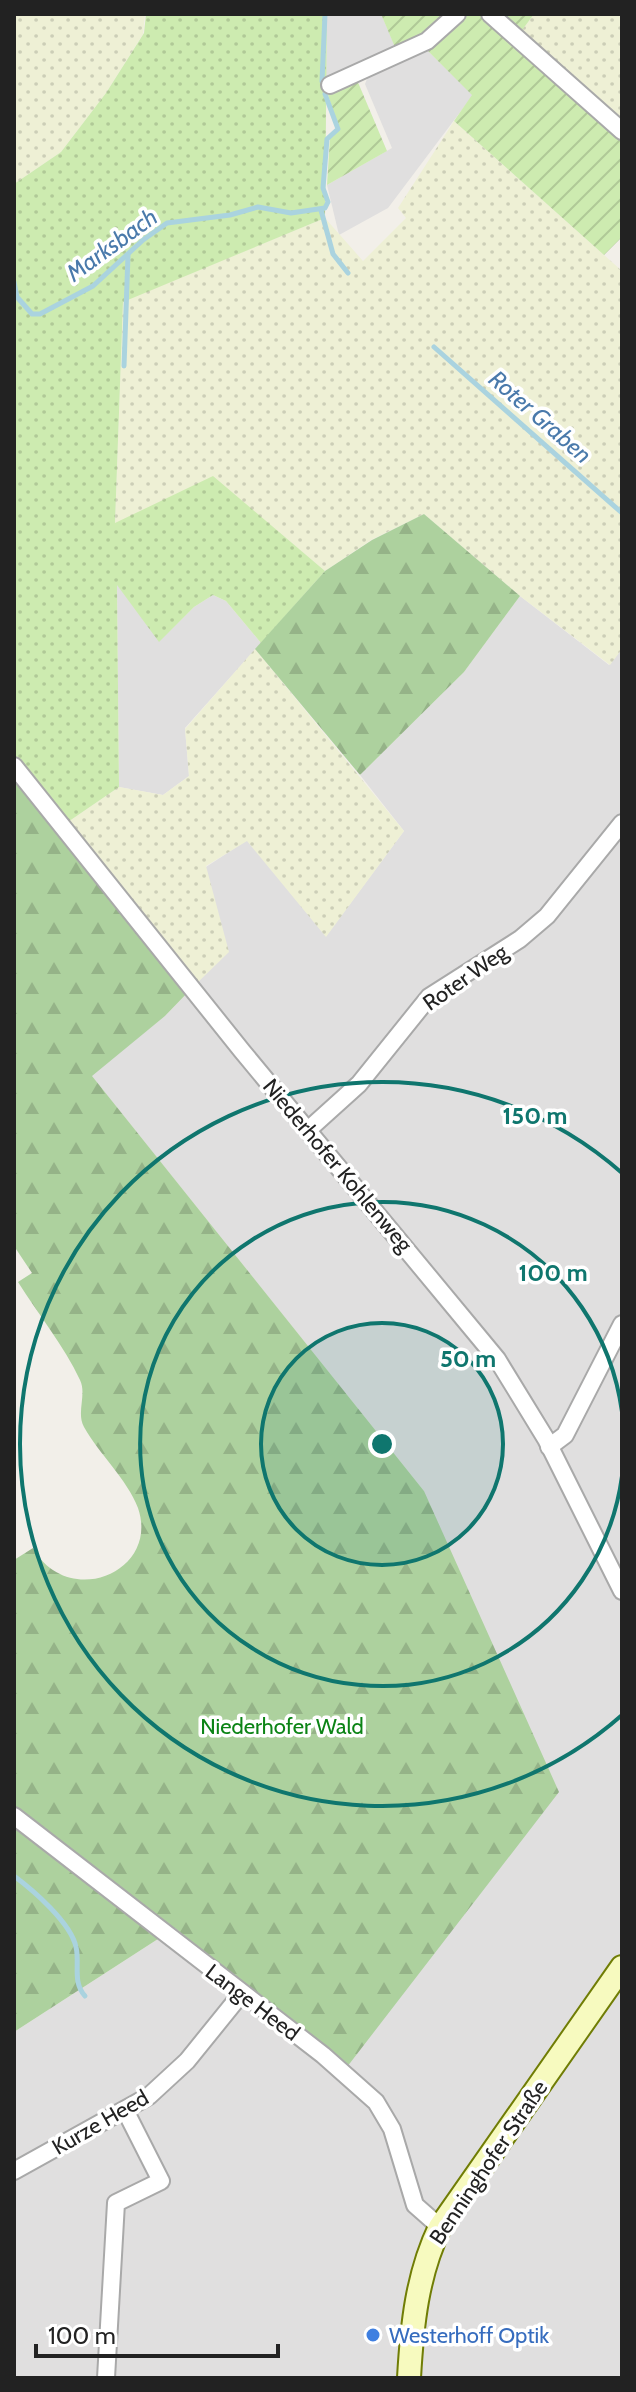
<svg xmlns="http://www.w3.org/2000/svg" width="636" height="2392" viewBox="0 0 636 2392" font-family="Cabin,sans-serif">
  <style>
    .residential { fill: #e0dfdf }
    .farmland { fill: url(#farmland-dots) }
    .grass { fill: url(#grass-dots) }
    .forest { fill: url(#forest-firs) }
    .garden { fill: url(#garden-furrows) }
    .lines { fill: none; stroke-linecap: round; stroke-linejoin: round }
    .stream { stroke: #aad3df; stroke-width: 5 }
    .street-casing { stroke: #a9a9a9; stroke-width: 20 }
    .secondary-casing { stroke: #707d05; stroke-width: 26 }
    .street { stroke: #fff; stroke-width: 16 }
    .secondary { stroke: #f7fabf; stroke-width: 22 }
    .ring { fill: none; stroke: #0f766e; stroke-width: 4 }
    .shop-dot { fill: #3f7fe0; stroke: #fff; stroke-width: 3 }
    .labels { text-anchor: middle; stroke-width: 7; stroke-linejoin: round; paint-order: stroke }
    .street-label { font-size: 22px; fill: #222; stroke: #fff }
    .park-label { font-size: 22px; fill: #0c8416; stroke: #fff }
    .shop-label { font-size: 22px; fill: #366cbe; stroke: #fff; text-anchor: start }
    .water-label { font-size: 24px; font-style: italic; fill: #4a7aab; stroke: #fff }
    .centre { fill: #0f766e; stroke: #fff; stroke-width: 4 }
    .ring-label { font-size: 24px; text-anchor: middle; font-weight: bold; fill: #0f766e; stroke: #fff; stroke-width: 7; stroke-linejoin: round; paint-order: stroke }
  </style>
  <defs>
    <pattern id="farmland-dots" width="8" height="8" patternUnits="userSpaceOnUse" patternTransform="scale(2)"><rect width="8" height="8" fill="#eef0d5"/><path d="M2 2h.1M6 6h.1" fill="none" stroke="#ccceb7" stroke-width="1.8" stroke-linecap="round"/></pattern>
    <pattern id="grass-dots" width="8" height="8" patternUnits="userSpaceOnUse" patternTransform="scale(2)"><rect width="8" height="8" fill="#cdebb0"/><path d="M2 2h.1M6 6h.1" fill="none" stroke="#b0c997" stroke-width="1.8" stroke-linecap="round"/></pattern>
    <pattern id="forest-firs" width="22" height="20" patternUnits="userSpaceOnUse" patternTransform="scale(2)"><rect width="22" height="20" fill="#add19e"/><path d="M5 1l3.5 6h-7zM16 11l3.5 6h-7z" fill="#95b388"/></pattern>
    <pattern id="garden-furrows" width="10" height="10" patternUnits="userSpaceOnUse" patternTransform="scale(2)"><rect width="10" height="10" fill="#cdebb0"/><path d="M-1 1l2-2M0 10L10 0M9 11l2-2" fill="none" stroke="#b0c997"/></pattern>
  </defs>
  <rect width="100%" height="100%" fill="#f2efe9"/>
  <g class="residential">
    <path d="M327 14H381L401 60 427 50 473 95 388 208 339 235 327 185 392 148 365 84 369 74 326 79Z"/>
    <path d="M117 584 159 641 194 607 213 595 226 601 261 643 185 728 189 776 163 795 119 787Z"/>
    <path d="M520 596 609 665 622 649V2378H14V2032L175 1928 424 1491 91 1075 165 1016 192 988 206 867 247 840 326 936 404 831 360 775 464 672Z"/>
  </g>
  <g class="farmland">
    <path d="M14 14H145L143 34 106 93 61 152 14 184Z"/>
    <path d="M534 14H622V126L521 31Z"/>
    <path d="M454 121 622 271V649L610 665 520 596 424 514 371 540 325 571 213 477 115 524 123 301 325 218 363 261 406 218 398 208Z"/>
    <path d="M255 649 404 831 326 937 247 841 206 866 229 952 192 988 62 826 119 787 163 795 189 776 185 729Z"/>
  </g>
  <path class="grass" d="M146 14H327L325 218 123 302 115 523 213 476 325 571 261 643 226 601 213 595 194 607 159 642 117 585 119 787 62 826 14 766V184L61 152 106 93 144 33Z"/>
  <g class="forest">
    <path d="M424 514 520 596 464 672 360 775 255 649 325 571 372 540Z"/>
    <path d="M14 766 192 988 165 1016 92 1076 424 1491 559 1792 347 2067 175 1928 14 2032V1560L33 1548C68 1610 160 1572 138 1508 127 1479 99 1454 84 1427 76 1413 87 1394 80 1380 64 1346 38 1314 18 1282L32 1273 14 1246Z"/>
  </g>
  <g class="garden">
    <path d="M381 14H534L511 45 583 109 589 105 622 135V237L604 255 454 121 472 95 427 50 397 52Z"/>
    <path d="M357 80 387 151 327 185 330 137 339 129 327 92Z"/>
  </g>
  <g class="lines">
    <g class="stream">
      <path d="M322 81 325 14"/>
      <path d="M321 210 333 254 348 273"/>
      <path d="M14 282 17 297 32 314H40L93 286 143 240 167 223 230 215 258 207 291 213 325 208 328 202 323 188 327 139 338 129 325 94"/>
      <path d="M434 347 622 513"/>
      <path d="M124 366 128 255"/>
      <path d="M14 1876C33 1890 71 1923 76 1947 80 1963 72 1982 85 1996"/>
    </g>
    <defs>
      <g id="street">
        <path d="M490 14 622 131"/>
        <path d="M330 85 427 41 457 14"/>
        <path d="M14 766 242 1051 497 1359 546 1439 622 1591"/>
        <path d="M308 1130 359 1084 429 997 520 939 547 916 622 823"/>
        <path d="M549 1447 565 1435 622 1324"/>
        <path d="M14 1816 323 2055 376 2102 392 2129 415 2205 440 2227"/>
        <path d="M14 2171 149 2096 187 2061 242 1993"/>
        <path d="M106 2378 116 2203 161 2181 125 2110"/>
      </g>
      <path id="secondary" d="M409 2378C412 2325 417 2275 440 2227L622 1967"/>
    </defs>
    <use href="#street" class="street-casing"/>
    <use href="#secondary" class="secondary-casing"/>
    <use href="#street" class="street"/>
    <use href="#secondary" class="secondary"/>
  </g>
  <circle cx="382" cy="1444" r="121" fill="#0f766e" fill-opacity=".12"/>
  <g class="ring">
    <circle cx="382" cy="1444" r="121"/>
    <path d="M622 1476A242 242 0 1 1 622 1412"/>
    <path d="M622 1715A362 362 0 1 1 622 1173"/>
  </g>
  <circle class="shop-dot" cx="373" cy="2335" r="8"/>
  <g class="labels">
    <g class="street-label">
      <text transform="translate(465 977) rotate(-35)" y="8">Roter Weg</text>
      <text transform="translate(338 1165) rotate(50)" y="8">Niederhofer Kohlenweg</text>
      <text transform="translate(253 2002) rotate(37)" y="8">Lange Heed</text>
      <text transform="translate(100 2122) rotate(-30)" y="8">Kurze Heed</text>
      <text transform="translate(488 2162) rotate(-56)" y="8">Benninghofer Straße</text>
    </g>
    <g class="park-label">
      <text x="282" y="1734">Niederhofer Wald</text>
    </g>
    <g class="shop-label">
      <text x="389" y="2343">Westerhoff Optik</text>
    </g>
    <g class="water-label">
      <text transform="translate(112 245) rotate(-36)" y="8">Marksbach</text>
      <text transform="translate(540 417) rotate(41)" y="8">Roter Graben</text>
    </g>
  </g>
  <circle cx="382" cy="1444" r="12" class="centre"/>
  <g class="ring-label">
    <text x="535" y="1124">150 m</text>
    <text x="553" y="1281">100 m</text>
    <text x="468" y="1367">50 m</text>
  </g>
  <rect width="636" height="2392" fill="none" stroke="#222222" stroke-width="32"/>
  <path d="M36 2344v12h242v-12" fill="none" stroke="#222222" stroke-width="4"/>
  <text x="48" y="2344" font-size="24" fill="#222222" stroke="#ffffff" stroke-width="6" paint-order="stroke">100 m</text>
</svg>
